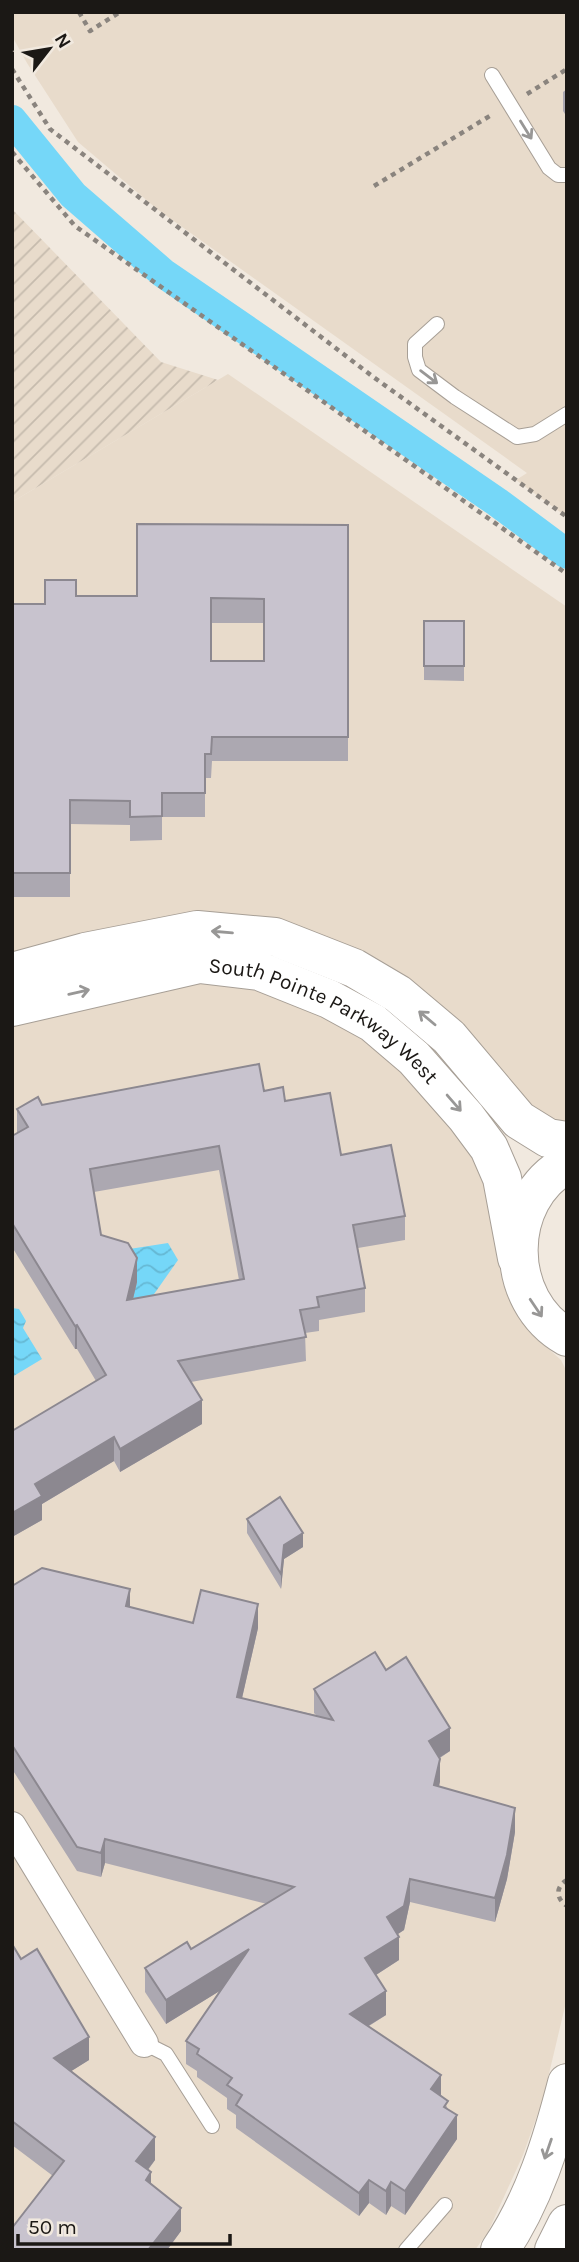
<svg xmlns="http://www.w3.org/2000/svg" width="579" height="2262" viewBox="0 0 579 2262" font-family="Karla,sans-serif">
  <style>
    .built { fill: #e8dbcb }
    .industrial { fill: url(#industrial-furrows) }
    .water { fill: url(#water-waves) }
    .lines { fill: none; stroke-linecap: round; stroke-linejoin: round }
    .canal { stroke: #75d7f8; stroke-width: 30 }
    .lane-casing { stroke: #a79f96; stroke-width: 16 }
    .street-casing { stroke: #a79f96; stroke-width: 30 }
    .secondary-casing { stroke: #a79f96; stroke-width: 40 }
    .path { stroke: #8a847e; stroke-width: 4.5; stroke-dasharray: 5 5; stroke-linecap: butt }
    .lane { stroke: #fff; stroke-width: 14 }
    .street { stroke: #fff; stroke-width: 28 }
    .secondary { stroke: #fff; stroke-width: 38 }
    .wall { fill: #aca8b1; fill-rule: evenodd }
    .shaded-wall { fill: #8c8890 }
    .building { fill: #c8c3ce; stroke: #8c8890; stroke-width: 2; fill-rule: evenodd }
    .oneway { stroke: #989796 }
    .labels { text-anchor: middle; stroke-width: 5; stroke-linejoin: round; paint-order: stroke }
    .street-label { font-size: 21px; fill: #1b1815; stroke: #f1e9df }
  </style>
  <defs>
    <pattern id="industrial-furrows" width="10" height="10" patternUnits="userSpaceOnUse" patternTransform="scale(1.75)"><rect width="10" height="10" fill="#e8dbcb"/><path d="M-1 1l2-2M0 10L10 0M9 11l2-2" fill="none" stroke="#c6bbad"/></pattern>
    <pattern id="water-waves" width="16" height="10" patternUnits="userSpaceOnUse" patternTransform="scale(1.75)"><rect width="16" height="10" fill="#75d7f8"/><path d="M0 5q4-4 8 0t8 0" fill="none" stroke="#65b8d4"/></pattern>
  </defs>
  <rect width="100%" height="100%" fill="#f1e9df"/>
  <g class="built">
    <path d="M12 12H567V517L516 480 527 473 157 209 78 142 27 63 12 36Z"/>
    <path d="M228 374 567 607V1132L539 1121 380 970 12 963V502Z"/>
    <path d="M199 975 320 1003 411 1078 476 1160 489 1188 497 1235 501 1273 513 1305 532 1334 561 1360 567 1372V1998L543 2099 523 2155 488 2232 475 2250H12V1017Z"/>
  </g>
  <path class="industrial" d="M12 209 161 362 218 380 12 502Z"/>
  <g class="water">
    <path d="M168 1243 178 1260 145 1307 131 1300 110 1252Z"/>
    <path d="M12 1308 19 1309 26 1321 23 1328 42 1359 12 1377Z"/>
  </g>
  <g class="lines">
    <path class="canal" d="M12 120 73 195 163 273 497 502 567 554"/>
    <defs>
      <g id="lane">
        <path d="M492 75 549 168 558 175H567"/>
        <path d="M437 324 415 344V357L419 370 455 397 517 437 535 434 567 414"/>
        <path d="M144 2043 166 2054 212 2126"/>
        <path d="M406 2250 445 2205"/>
      </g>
      <path id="street" d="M12 1826 144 2043"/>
      <g id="secondary">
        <path d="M12 972 85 952 197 930 275 937 354 968 398 994 449 1037 519 1120 548 1138 567 1141"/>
        <path id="s1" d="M12 1007 199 964 259 971 329 999 373 1023 414 1058 466 1117 489 1148 502 1178 517 1258"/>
        <path d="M567 1164C502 1200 503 1301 567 1337"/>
        <path d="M500 2250C534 2200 552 2141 567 2083"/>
        <path d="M554 2250 567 2224"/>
      </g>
    </defs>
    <use href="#lane" class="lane-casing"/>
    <use href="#street" class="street-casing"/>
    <use href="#secondary" class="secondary-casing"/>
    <g class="path">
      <path d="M79 12 90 31 120 12"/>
      <path d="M12 69 50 129 372 376 567 517"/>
      <path d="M527 94 567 69"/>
      <path d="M12 152 75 226 567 574"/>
      <path d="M374 186 493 114"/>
      <path d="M567 1880C555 1887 556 1899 567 1906"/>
    </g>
    <use href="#lane" class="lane"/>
    <use href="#street" class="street"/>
    <use href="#secondary" class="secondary"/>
  </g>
  <g class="wall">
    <path d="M567 89V117L563 111V92Z"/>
    <path d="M348 525V761H212L211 778H205V817H162V840L130 841V825L70 824V897H12V604H45L76 596H137ZM211 623H264V661H211Z"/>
    <path d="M424 621H464V681L424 680Z"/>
    <path d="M264 1091 285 1101 405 1216V1240L358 1248 365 1288V1312L319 1320V1331L305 1333 306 1361 191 1382 202 1424 120 1472 114 1461 42 1504V1520L12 1537V1431L96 1381 77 1349H75L12 1247V1136L17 1133V1109L42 1105ZM219 1170 239 1280 133 1299 137 1282 101 1235 94 1192Z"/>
    <path d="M247 1519 303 1547 284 1559 281 1589 247 1533Z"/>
    <path d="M12 1586 130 1607 193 1623 258 1628 242 1698 316 1715 314 1713V1689L386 1670 450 1751 440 1758 439 1786 515 1832 507 1879 495 1922 410 1902 404 1930 398 1934 399 1960 376 1975 386 2015 369 2026 441 2095 448 2109 457 2139 405 2215 391 2206 386 2215 369 2203 359 2216 236 2128V2115L227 2109V2098L197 2077V2071L186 2064V2041L221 1990 166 2024 145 1992V1968L191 1949 267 1904 105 1863 101 1877 77 1871 12 1769Z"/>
    <path d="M12 1944 89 2060 71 2071 155 2160 148 2170 151 2184 181 2231 167 2250H12L53 2176 12 2145Z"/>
  </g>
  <g class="shaded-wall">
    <path d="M137 1258V1282L127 1324V1300Z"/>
    <path d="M77 1325V1349H75V1326Z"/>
    <path d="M202 1400V1424L120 1472V1449Z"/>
    <path d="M114 1437V1461L42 1504V1520L12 1537V1513L35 1484Z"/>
    <path d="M303 1533V1547L284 1559 281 1589V1574L284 1545Z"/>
    <path d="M130 1589V1612L126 1606Z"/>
    <path d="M258 1604V1628L237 1720V1697Z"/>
    <path d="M450 1728V1751L429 1764V1741Z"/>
    <path d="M440 1759V1782L434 1809V1785Z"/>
    <path d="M515 1808V1832L507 1879 495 1922V1898Z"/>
    <path d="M105 1839V1863L101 1877V1853Z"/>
    <path d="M410 1879V1902L404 1930 387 1941V1917Z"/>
    <path d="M399 1937V1960L365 1982V1958Z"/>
    <path d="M249 1949V1973L166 2024V2000Z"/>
    <path d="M386 1991V2015L350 2037V2014Z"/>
    <path d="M89 2037V2060L54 2082V2058Z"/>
    <path d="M441 2075V2099L431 2089Z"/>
    <path d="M457 2115V2139L405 2215V2191Z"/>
    <path d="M155 2137V2160L136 2185V2161Z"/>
    <path d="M151 2172V2196L146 2180Z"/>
    <path d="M369 2180V2203L359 2216V2193Z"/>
    <path d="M391 2182V2206L386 2215V2191Z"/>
    <path d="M181 2208V2231L167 2250H148Z"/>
  </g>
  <g class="building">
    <path d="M137 524 348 525V737H212L211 754H205V793H162V816L130 817V801L70 800V873H12V604H45V580H76V596H137ZM211 598 264 599V661H211Z"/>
    <rect x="424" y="621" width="40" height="45"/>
    <path d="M259 1064 264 1091 283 1087 285 1101 330 1093 341 1155 391 1145 405 1216 353 1225 365 1288 317 1297 319 1307 300 1310 306 1337 178 1361 202 1400 120 1449 114 1437 35 1484 42 1496 12 1513V1431L106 1375 77 1325 75 1326 12 1223V1136L28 1127 17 1109 38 1097 42 1105ZM219 1146 244 1279 127 1300 137 1258 128 1243 101 1235 90 1169Z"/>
    <path d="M280 1497 303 1533 284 1545 281 1574 247 1519Z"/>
    <path d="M42 1568 130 1589 126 1606 193 1623 201 1590 258 1604 237 1697 333 1720 314 1689 375 1652 386 1670 406 1657 450 1728 429 1741 440 1759 434 1785 515 1808 507 1855 495 1898 410 1879 404 1906 387 1917 399 1937 365 1958 386 1991 350 2014 441 2075 431 2089 448 2101 444 2107 457 2115 405 2191 391 2182 386 2191 369 2180 359 2193 236 2105 242 2095 227 2085 232 2078 197 2054 199 2049 186 2041 249 1949 166 2000 145 1968 187 1942 191 1949 294 1887 105 1839 101 1853 77 1847 12 1745V1586Z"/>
    <path d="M12 1944 21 1959 37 1949 89 2037 54 2058 155 2137 136 2161 151 2172 146 2180 181 2208 148 2250H12V2228L64 2161 12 2121Z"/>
  </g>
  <defs><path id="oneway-shaft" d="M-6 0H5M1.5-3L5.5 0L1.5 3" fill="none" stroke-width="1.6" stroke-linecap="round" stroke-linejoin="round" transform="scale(1.75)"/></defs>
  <g class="oneway">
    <use href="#oneway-shaft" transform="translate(526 130) rotate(58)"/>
    <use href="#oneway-shaft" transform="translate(429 377) rotate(37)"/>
    <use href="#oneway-shaft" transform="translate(222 932) rotate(-175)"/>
    <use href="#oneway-shaft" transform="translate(79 992) rotate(-13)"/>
    <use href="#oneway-shaft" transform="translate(427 1018) rotate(-140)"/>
    <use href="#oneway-shaft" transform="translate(454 1103) rotate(49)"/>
    <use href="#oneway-shaft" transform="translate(536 1308) rotate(56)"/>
    <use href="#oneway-shaft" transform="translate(548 2149) rotate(109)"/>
  </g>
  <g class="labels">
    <g class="street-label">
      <text dy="7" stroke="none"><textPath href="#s1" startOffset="332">South Pointe Parkway West</textPath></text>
    </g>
  </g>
  <rect width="579" height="2262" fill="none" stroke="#1b1815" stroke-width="28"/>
  <g transform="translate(49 49) rotate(59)" stroke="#f1e9df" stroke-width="5" paint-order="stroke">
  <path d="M0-5L12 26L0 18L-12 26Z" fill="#1b1815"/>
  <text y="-10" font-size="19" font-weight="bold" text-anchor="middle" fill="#1b1815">N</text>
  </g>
  <path d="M18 2234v10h212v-10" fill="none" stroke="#1b1815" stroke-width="3.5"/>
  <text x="28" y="2234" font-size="21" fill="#1b1815" stroke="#f1e9df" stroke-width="5" paint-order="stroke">50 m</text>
</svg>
